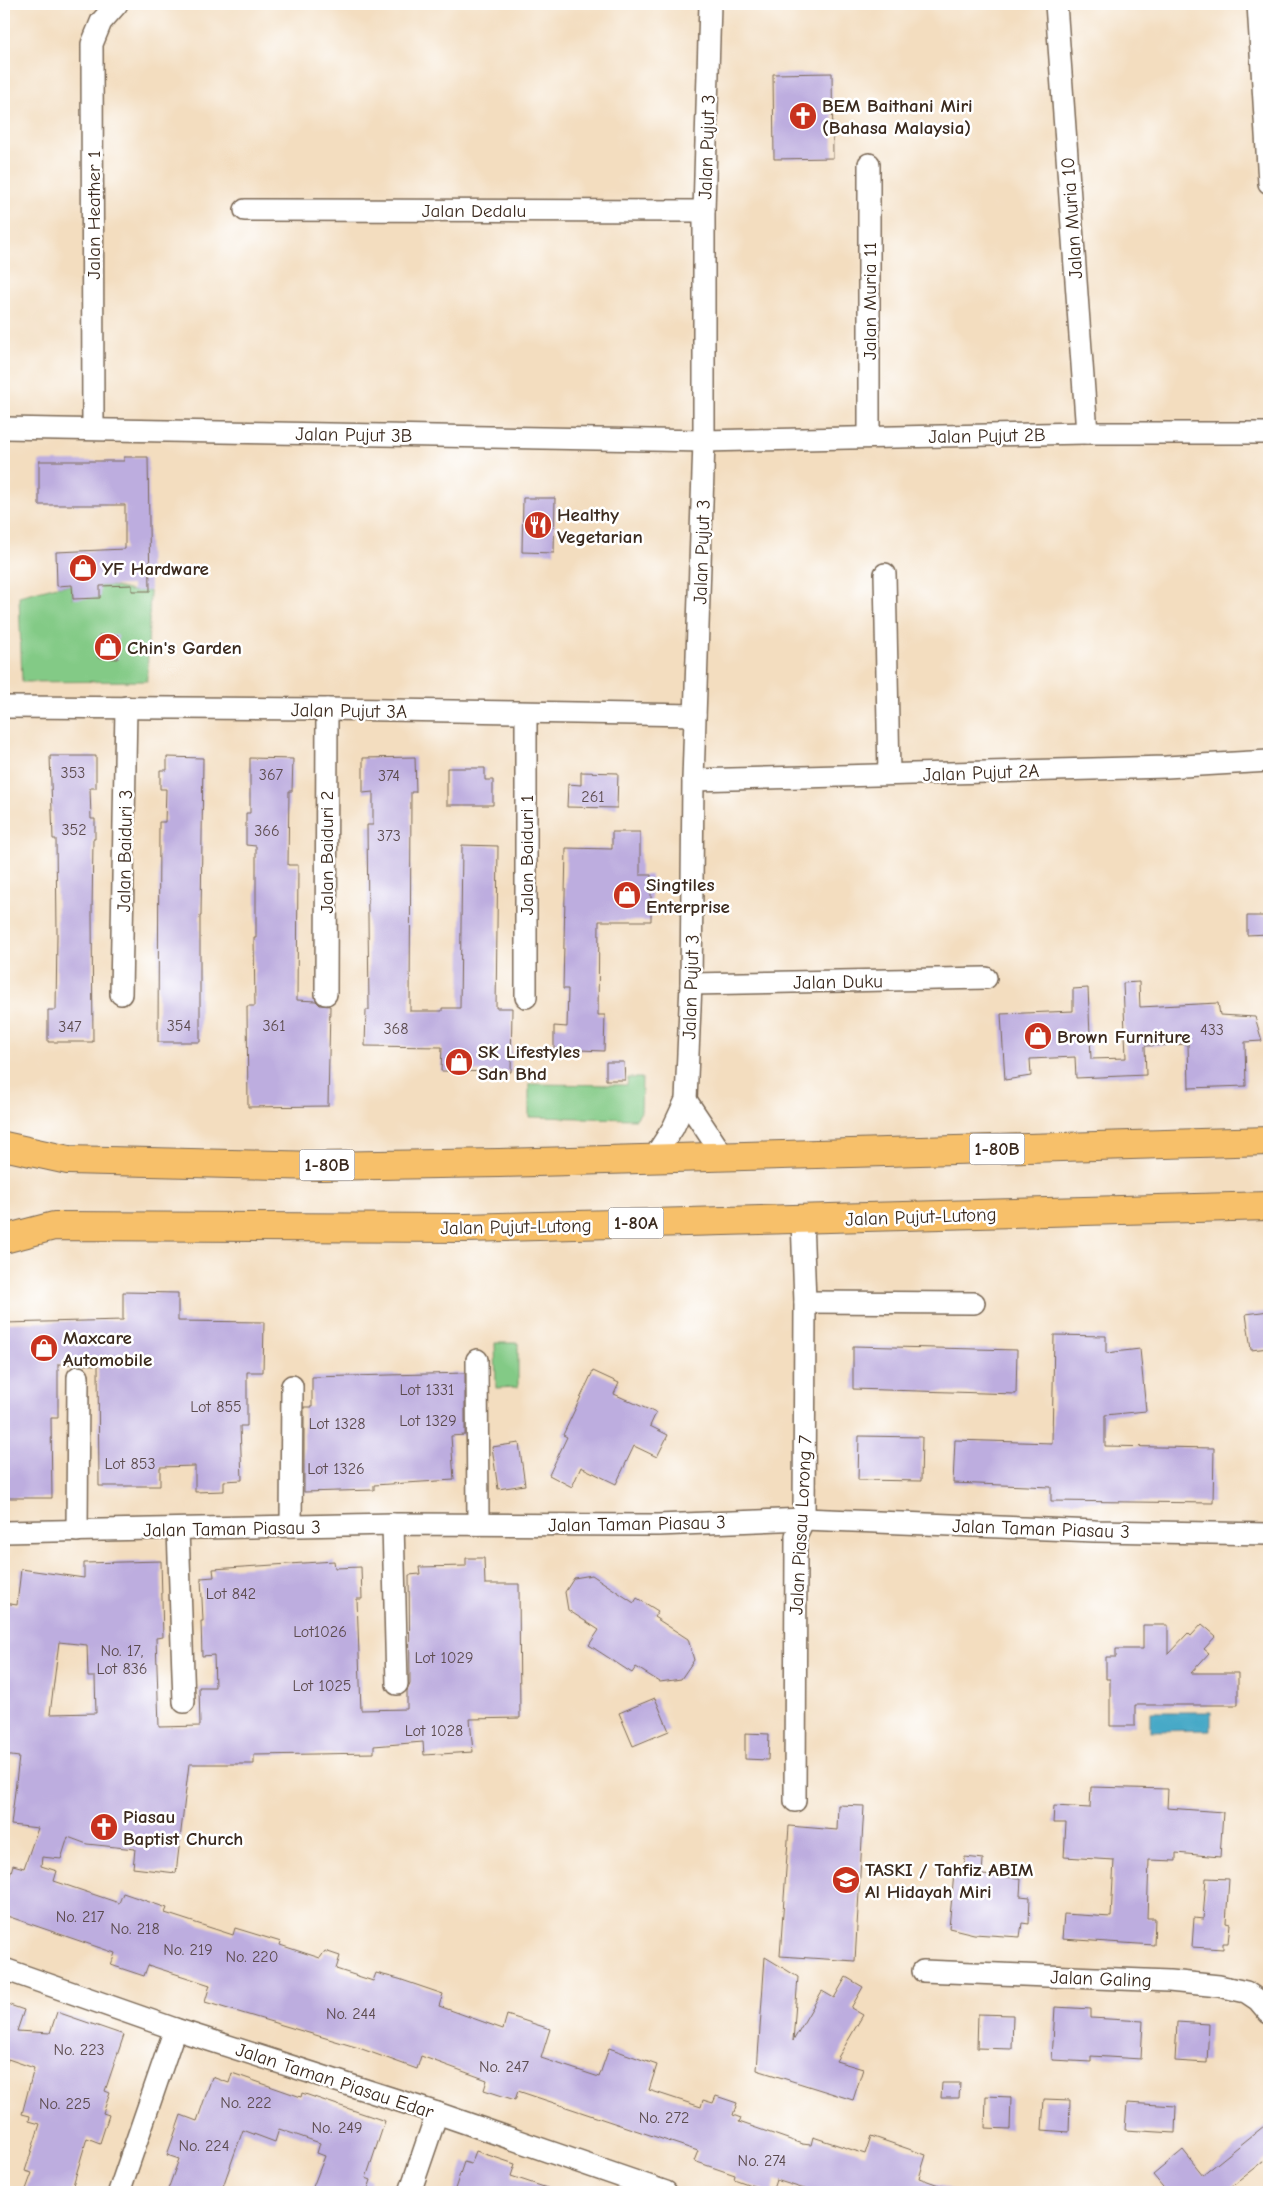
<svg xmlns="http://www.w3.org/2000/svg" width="1273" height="2196" viewBox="0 0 1273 2196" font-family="'Comic Neue',sans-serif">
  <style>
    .green { fill: #83ca86; stroke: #5f7a52 }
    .water { fill: #47a9c7; stroke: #416a72 }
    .building { fill: #bdaddf; fill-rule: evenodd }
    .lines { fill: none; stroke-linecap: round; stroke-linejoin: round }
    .minor-casing { stroke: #7b6956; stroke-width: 24 }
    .highway-casing { stroke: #7b6956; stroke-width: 30 }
    .minor { stroke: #fff; stroke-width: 21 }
    .highway { stroke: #f7c06b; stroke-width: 28 }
    .labels { text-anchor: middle; stroke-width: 5; stroke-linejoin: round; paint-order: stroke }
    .number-label { font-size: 16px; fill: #5c4b4e }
    .shield { fill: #fff; stroke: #766a62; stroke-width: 1 }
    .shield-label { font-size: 18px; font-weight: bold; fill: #3b2a1e }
    .poi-label { font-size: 19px; font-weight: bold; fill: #3b2a1e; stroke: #fff; text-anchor: start }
    .street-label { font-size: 19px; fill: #3b2a1e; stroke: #fff }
  </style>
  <rect width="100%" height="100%" fill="#fff"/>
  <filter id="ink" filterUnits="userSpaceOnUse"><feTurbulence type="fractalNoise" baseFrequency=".02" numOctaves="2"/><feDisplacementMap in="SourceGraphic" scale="10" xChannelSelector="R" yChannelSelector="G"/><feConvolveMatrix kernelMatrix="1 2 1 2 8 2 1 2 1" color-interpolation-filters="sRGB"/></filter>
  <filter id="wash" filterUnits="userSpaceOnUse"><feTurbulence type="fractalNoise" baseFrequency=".0096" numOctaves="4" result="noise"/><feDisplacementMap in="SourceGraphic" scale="20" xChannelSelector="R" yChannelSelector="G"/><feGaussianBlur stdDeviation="1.12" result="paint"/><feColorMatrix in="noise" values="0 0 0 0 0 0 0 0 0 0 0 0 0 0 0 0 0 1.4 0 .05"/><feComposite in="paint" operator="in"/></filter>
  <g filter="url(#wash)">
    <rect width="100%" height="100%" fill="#f3ddbf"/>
    <g class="green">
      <path d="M72 585 73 599 100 586H111L132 591H150L147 681 22 682 19 596 57 586Z"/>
      <path d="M628 1078H642L641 1112 636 1119 529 1117V1084L627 1085Z"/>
      <path d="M495 1343H518V1387L496 1388Z"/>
    </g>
    <path class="water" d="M1150 1712H1211V1730L1150 1731Z"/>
    <g id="blocks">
      <g class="building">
        <path d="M832 73 833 158 774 159 773 74Z"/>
        <path d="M124 457H148L150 591H132V585L100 586V598L73 599 72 585 57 586 56 552 125 549V505H39V461H124Z"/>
        <path d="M523 498H555L554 553 522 552Z"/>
        <path d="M99 635H118V659L98 658Z"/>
        <path d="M50 756H96V788H90L91 819H95V839H93L92 914 93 1042H48V1010H56L57 934 56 839H53Z"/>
        <path d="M167 757 203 758 201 916H200V1042H158L159 822H165L166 789H160V770H167Z"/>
        <path d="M415 757 416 792H411L410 1011H442V1008H460L462 845 498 846 496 1008H512L511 1072 441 1071 442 1047 365 1046 366 1010H369L367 825H373V792L363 793V758Z"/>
        <path d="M250 758 293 759 292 791H289L288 865H298L297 1000 316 1001 320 1005 330 1006 328 1106 248 1107 247 1006H255L254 938H256V846L246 845V813H250Z"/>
        <path d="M447 768H485V780H493V805H447Z"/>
        <path d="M581 772 618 773 617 808 567 807 568 784 581 785Z"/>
        <path d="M612 832H640V875H651V921H599L598 1015H605L604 1051 554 1049V1026L567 1027 568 989H563L566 848 612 849Z"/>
        <path d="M1247 916H1269V934L1247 935Z"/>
        <path d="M1139 982 1140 1007 1218 1003 1220 1015 1255 1017 1262 1041 1245 1042 1246 1086 1189 1088 1188 1044 1145 1046 1146 1075 1076 1078 1075 1057 1030 1059 1031 1076 1005 1080 1001 1014 1073 1011V989L1088 988 1091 1059 1126 1058 1123 983Z"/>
        <path d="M606 1062H624L625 1080H606Z"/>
        <path d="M123 1292 178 1293V1321L264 1322 263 1372H247V1426H240L242 1480 224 1481V1491L195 1492V1466L160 1467V1486H99L98 1365 58 1364V1418H51L52 1498H4V1323L123 1320Z"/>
        <path d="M1269 1311V1348L1251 1350 1246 1314Z"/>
        <path d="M1054 1335 1106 1336V1353L1140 1349 1146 1411 1105 1415V1446L1214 1448 1213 1503 1051 1501V1487L953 1483 955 1440 1052 1443Z"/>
        <path d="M853 1346 1017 1350 1016 1394 853 1389Z"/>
        <path d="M593 1371 619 1383 614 1394 656 1413 650 1426 668 1435 657 1457 634 1446 616 1484 581 1467 572 1487 549 1475 567 1437 563 1435Z"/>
        <path d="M465 1373V1435L451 1436 454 1480 374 1485V1490L304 1492V1407H312V1377Z"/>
        <path d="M859 1436 922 1437 921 1481 858 1480Z"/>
        <path d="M519 1443 525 1485 498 1489 492 1447Z"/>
        <path d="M466 1558H484L485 1584H519L520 1718 470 1719 473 1752 424 1755 423 1742 374 1746V1753L254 1755V1764H189L176 1873 133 1868 135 1849 87 1844 68 1837 61 1859 42 1857 41 1866 57 1871 54 1881 119 1903 123 1893 167 1908 165 1913 233 1935 235 1928 281 1942 280 1945 320 1958 325 1951 340 1956 336 1969 373 1981 376 1973 399 1979 443 1994 439 2006 503 2029 507 2015 550 2029 541 2058 599 2077 609 2048 657 2065 649 2090 701 2107 703 2100 713 2103 716 2096 737 2103 733 2115 741 2118 739 2122 802 2144 811 2145 813 2137 865 2154 871 2136 926 2155 919 2178 953 2190V2192H814L776 2180 772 2192H770L734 2179 735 2175 694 2161 698 2151 518 2091 515 2100 484 2090 487 2080 421 2056 417 2069 359 2048 205 2002 210 1985 148 1965 144 1976 111 1965 115 1953 4 1915V1895L13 1865 24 1868 38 1828 11 1825 19 1757 4 1755V1603L17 1605 21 1569 84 1578V1563L161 1561 163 1637 156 1638 159 1727 200 1726 199 1687H215L214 1655 202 1656 201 1621H203L201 1578 214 1577 213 1569 334 1561 335 1568 361 1567 362 1599H357L361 1710 407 1709V1691L410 1684 409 1575 420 1574 419 1567 466 1566ZM59 1642 87 1645 88 1677H95L96 1713 50 1714Z"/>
        <path d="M592 1575 634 1603 637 1598 658 1611 654 1617 688 1639 694 1660 681 1679 660 1682 636 1667 632 1673 589 1645 599 1630 568 1610 565 1592 574 1578Z"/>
        <path d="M1202 1624 1216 1636 1204 1649 1209 1653 1191 1673H1238V1705H1135V1726H1110V1679H1106V1657H1116V1649H1143V1625H1168V1654L1188 1633 1191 1636Z"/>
        <path d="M655 1698 669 1731 633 1746 619 1713Z"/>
        <path d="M745 1733 769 1734 768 1760 745 1759Z"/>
        <path d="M1091 1787 1168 1789 1167 1808 1223 1812 1220 1857 1176 1853V1861L1149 1860 1147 1918H1155L1154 1945 1062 1939 1064 1914 1111 1917 1114 1860 1064 1857 1066 1823H1053L1054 1806 1090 1808Z"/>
        <path d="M838 1805 864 1806 855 1961 780 1956 789 1826 837 1830Z"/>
        <path d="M965 1857 983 1859 982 1875 1021 1878 1020 1896 1030 1897 1029 1924 1022 1923 1020 1937 974 1934 949 1928 954 1873 964 1874Z"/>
        <path d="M1206 1878 1229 1879 1226 1923 1230 1924 1228 1943H1223V1949L1192 1947 1194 1918 1203 1919Z"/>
        <path d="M765 1957 798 1977 793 2041 822 1991 834 1998 846 1977 863 1987 851 2008 863 2015 836 2061 863 2069 853 2100 757 2070Z"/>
        <path d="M4 2003 24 2010 17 2031 50 2033 57 2012 124 2035 105 2091 110 2093 103 2113 109 2115 100 2143 87 2138 71 2192H25L32 2173 25 2171 40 2124 29 2121 30 2116 22 2114 34 2068 8 2059 7 2062H4Z"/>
        <path d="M1055 2007 1091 2009V2018L1143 2021 1141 2059 1091 2056V2062L1052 2060Z"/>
        <path d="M978 2014 1013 2015 1012 2049 977 2048Z"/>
        <path d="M1177 2022 1209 2024 1207 2063 1175 2061Z"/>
        <path d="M232 2073 301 2097 302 2093 385 2121 366 2178 371 2180 367 2192H311L325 2156 317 2153 320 2143 279 2129 275 2142 243 2130 221 2192H167L179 2159 167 2155 181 2115 197 2121 212 2077 229 2083Z"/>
        <path d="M942 2083H960L959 2098H941Z"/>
        <path d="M986 2096 1011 2097 1010 2129 985 2128Z"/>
        <path d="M1044 2099 1070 2100 1069 2132 1042 2130Z"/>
        <path d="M1127 2103 1176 2106 1175 2133 1125 2130Z"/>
        <path d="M1269 2122V2157L1225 2192H1167L1153 2175 1183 2150 1203 2175Z"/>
        <path d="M476 2151 515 2164 511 2176 550 2189V2192H454L464 2162 471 2164Z"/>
      </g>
    </g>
  </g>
  <g filter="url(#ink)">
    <use href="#blocks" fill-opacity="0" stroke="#7b6956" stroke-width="1"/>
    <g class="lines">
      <defs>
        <g id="minor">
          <path d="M1056 4 1087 433"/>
          <path d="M1258 4 1269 183"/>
          <path d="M869 164V437"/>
          <path d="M245 210 704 211"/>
          <path d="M4 428 704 441 1087 433H1269"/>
          <path d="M93 429 92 44 101 22 117 4"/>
          <path d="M885 574 889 774"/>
          <path d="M4 707 327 709 695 715"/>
          <path d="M693 780 1166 767 1269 761"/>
          <path d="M691 984 986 978"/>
          <path d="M121 994 126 707"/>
          <path d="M326 994 327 709"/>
          <path d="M526 997V713"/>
          <path d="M686 1100 724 1157"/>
          <path d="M653 1159 673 1128 686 1100 691 984 693 780 704 441V211L710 4"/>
          <path d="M805 1302 974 1303"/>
          <path d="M477 1360 478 1524"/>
          <path d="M393 1524 397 1684"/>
          <path d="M291 1526 292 1386"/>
          <path d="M178 1529 184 1702"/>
          <path d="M77 1531 78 1377"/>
          <path d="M4 1532 393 1524 658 1525 804 1519 1095 1531 1269 1534"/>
          <path d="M795 1801 796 1536 804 1519 805 1302 802 1219"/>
          <path d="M4 1969 175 2029 437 2113 666 2192"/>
          <path d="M923 1971 1169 1981 1219 1986 1246 1992 1258 2000 1269 2013"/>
          <path d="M119 2192 175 2029"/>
          <path d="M410 2192 437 2113"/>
        </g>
        <g id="highway">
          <path d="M4 1146 68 1160 319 1166 499 1163 1269 1141"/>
          <path d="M4 1239 54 1226 466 1228 1269 1206"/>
        </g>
      </defs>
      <use href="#minor" class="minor-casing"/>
      <use href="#highway" class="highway-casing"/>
      <use href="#minor" class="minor"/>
      <use href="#highway" class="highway"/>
    </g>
  </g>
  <defs>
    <symbol id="church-disc" viewBox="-11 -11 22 22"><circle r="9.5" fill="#c8321e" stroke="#fff"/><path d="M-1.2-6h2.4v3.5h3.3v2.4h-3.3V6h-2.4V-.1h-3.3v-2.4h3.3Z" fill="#fff"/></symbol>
    <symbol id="restaurant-disc" viewBox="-11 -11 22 22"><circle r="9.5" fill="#c8321e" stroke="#fff"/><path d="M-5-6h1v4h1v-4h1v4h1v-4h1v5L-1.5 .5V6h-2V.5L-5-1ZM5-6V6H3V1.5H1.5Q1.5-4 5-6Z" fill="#fff"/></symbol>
    <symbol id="shop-disc" viewBox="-11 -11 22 22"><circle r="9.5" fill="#c8321e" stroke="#fff"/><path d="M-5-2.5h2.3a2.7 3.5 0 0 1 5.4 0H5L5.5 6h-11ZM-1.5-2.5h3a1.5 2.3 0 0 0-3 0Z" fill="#fff"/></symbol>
    <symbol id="school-disc" viewBox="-11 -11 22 22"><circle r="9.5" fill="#c8321e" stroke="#fff"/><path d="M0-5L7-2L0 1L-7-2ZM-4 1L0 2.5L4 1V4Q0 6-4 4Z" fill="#fff"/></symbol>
  </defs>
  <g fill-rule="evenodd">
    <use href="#church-disc" x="787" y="100" width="32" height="32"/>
    <use href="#restaurant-disc" x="522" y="509" width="32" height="32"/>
    <use href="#shop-disc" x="67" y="552" width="32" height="32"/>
    <use href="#shop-disc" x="92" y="631" width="32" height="32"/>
    <use href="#shop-disc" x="611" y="879" width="32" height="32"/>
    <use href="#shop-disc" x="1022" y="1020" width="32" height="32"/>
    <use href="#shop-disc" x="443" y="1046" width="32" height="32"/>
    <use href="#shop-disc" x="28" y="1332" width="32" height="32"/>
    <use href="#church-disc" x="88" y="1811" width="32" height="32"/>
    <use href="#school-disc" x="830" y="1864" width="32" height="32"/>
  </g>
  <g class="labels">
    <g class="number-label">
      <text x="73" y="778">353</text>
      <text x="271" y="780">367</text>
      <text x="389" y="781">374</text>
      <text x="593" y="802">261</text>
      <text x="74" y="835">352</text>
      <text x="267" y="836">366</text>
      <text x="389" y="841">373</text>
      <text x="179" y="1031">354</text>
      <text x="274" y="1031">361</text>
      <text x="70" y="1032">347</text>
      <text x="396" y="1034">368</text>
      <text x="1212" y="1035">433</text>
      <text x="427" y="1395">Lot 1331</text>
      <text x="216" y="1412">Lot 855</text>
      <text x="428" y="1426">Lot 1329</text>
      <text x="337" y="1429">Lot 1328</text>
      <text x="130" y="1469">Lot 853</text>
      <text x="336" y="1474">Lot 1326</text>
      <text x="231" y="1599">Lot 842</text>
      <text x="320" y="1637">Lot1026</text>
      <text x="122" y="1656">No. 17,<tspan x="122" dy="18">Lot 836</tspan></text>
      <text x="444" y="1663">Lot 1029</text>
      <text x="322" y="1691">Lot 1025</text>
      <text x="434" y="1736">Lot 1028</text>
      <text x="80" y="1922">No. 217</text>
      <text x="135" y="1934">No. 218</text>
      <text x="188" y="1955">No. 219</text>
      <text x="252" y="1962">No. 220</text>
      <text x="351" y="2019">No. 244</text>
      <text x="79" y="2055">No. 223</text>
      <text x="504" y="2072">No. 247</text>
      <text x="246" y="2108">No. 222</text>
      <text x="65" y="2109">No. 225</text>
      <text x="664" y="2123">No. 272</text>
      <text x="337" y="2133">No. 249</text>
      <text x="204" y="2151">No. 224</text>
      <text x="762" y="2166">No. 274</text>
    </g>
    <g class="shield">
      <rect x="969.5" y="1133.5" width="55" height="31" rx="4"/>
      <rect x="299.5" y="1149.5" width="55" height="31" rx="4"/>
      <rect x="608.5" y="1207.5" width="55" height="31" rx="4"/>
    </g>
    <g class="shield-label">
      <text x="997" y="1155">1-80B</text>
      <text x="327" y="1171">1-80B</text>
      <text x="636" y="1229">1-80A</text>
    </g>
    <g class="poi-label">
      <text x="822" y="112">BEM Baithani Miri<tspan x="822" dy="22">(Bahasa Malaysia)</tspan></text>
      <text x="557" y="521">Healthy<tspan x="557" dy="22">Vegetarian</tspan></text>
      <text x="102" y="575">YF Hardware</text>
      <text x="127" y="654">Chin's Garden</text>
      <text x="646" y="891">Singtiles<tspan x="646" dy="22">Enterprise</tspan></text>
      <text x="1057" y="1043">Brown Furniture</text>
      <text x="478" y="1058">SK Lifestyles<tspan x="478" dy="22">Sdn Bhd</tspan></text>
      <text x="63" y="1344">Maxcare<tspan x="63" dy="22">Automobile</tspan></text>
      <text x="123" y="1823">Piasau<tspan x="123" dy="22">Baptist Church</tspan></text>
      <text x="865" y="1876">TASKI / Tahfiz ABIM<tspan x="865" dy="22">Al Hidayah Miri</tspan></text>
    </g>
    <g class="street-label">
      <text transform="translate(706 147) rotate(-88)" y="7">Jalan Pujut 3</text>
      <text x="474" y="217">Jalan Dedalu</text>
      <text transform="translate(93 215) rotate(-90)" y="7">Jalan Heather 1</text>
      <text transform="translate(1071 218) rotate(-94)" y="7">Jalan Muria 10</text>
      <text transform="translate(869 301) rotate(-90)" y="7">Jalan Muria 11</text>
      <text transform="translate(354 434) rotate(1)" y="7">Jalan Pujut 3B</text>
      <text transform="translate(987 435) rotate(-1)" y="7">Jalan Pujut 2B</text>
      <text transform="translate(701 552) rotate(-88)" y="7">Jalan Pujut 3</text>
      <text transform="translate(349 710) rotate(1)" y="7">Jalan Pujut 3A</text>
      <text transform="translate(981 772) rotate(-2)" y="7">Jalan Pujut 2A</text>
      <text transform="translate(124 851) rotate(-89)" y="7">Jalan Baiduri 3</text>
      <text transform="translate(326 852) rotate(-90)" y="7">Jalan Baiduri 2</text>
      <text transform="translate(526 855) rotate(-90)" y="7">Jalan Baiduri 1</text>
      <text transform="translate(838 981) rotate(-1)" y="7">Jalan Duku</text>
      <text transform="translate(690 987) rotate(-88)" y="7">Jalan Pujut 3</text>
      <text transform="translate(921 1216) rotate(-2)" y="7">Jalan Pujut-Lutong</text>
      <text transform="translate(516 1226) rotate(-1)" y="7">Jalan Pujut-Lutong</text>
      <text transform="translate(637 1523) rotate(-1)" y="7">Jalan Taman Piasau 3</text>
      <text transform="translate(800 1525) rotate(-87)" y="7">Jalan Piasau Lorong 7</text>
      <text transform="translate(232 1528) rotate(-1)" y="7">Jalan Taman Piasau 3</text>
      <text transform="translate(1041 1528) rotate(2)" y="7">Jalan Taman Piasau 3</text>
      <text transform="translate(1101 1978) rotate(2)" y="7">Jalan Galing</text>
      <text transform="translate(335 2080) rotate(18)" y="7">Jalan Taman Piasau Edar</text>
    </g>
  </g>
  <rect width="1273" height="2196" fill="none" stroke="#fff" stroke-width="20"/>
</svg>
